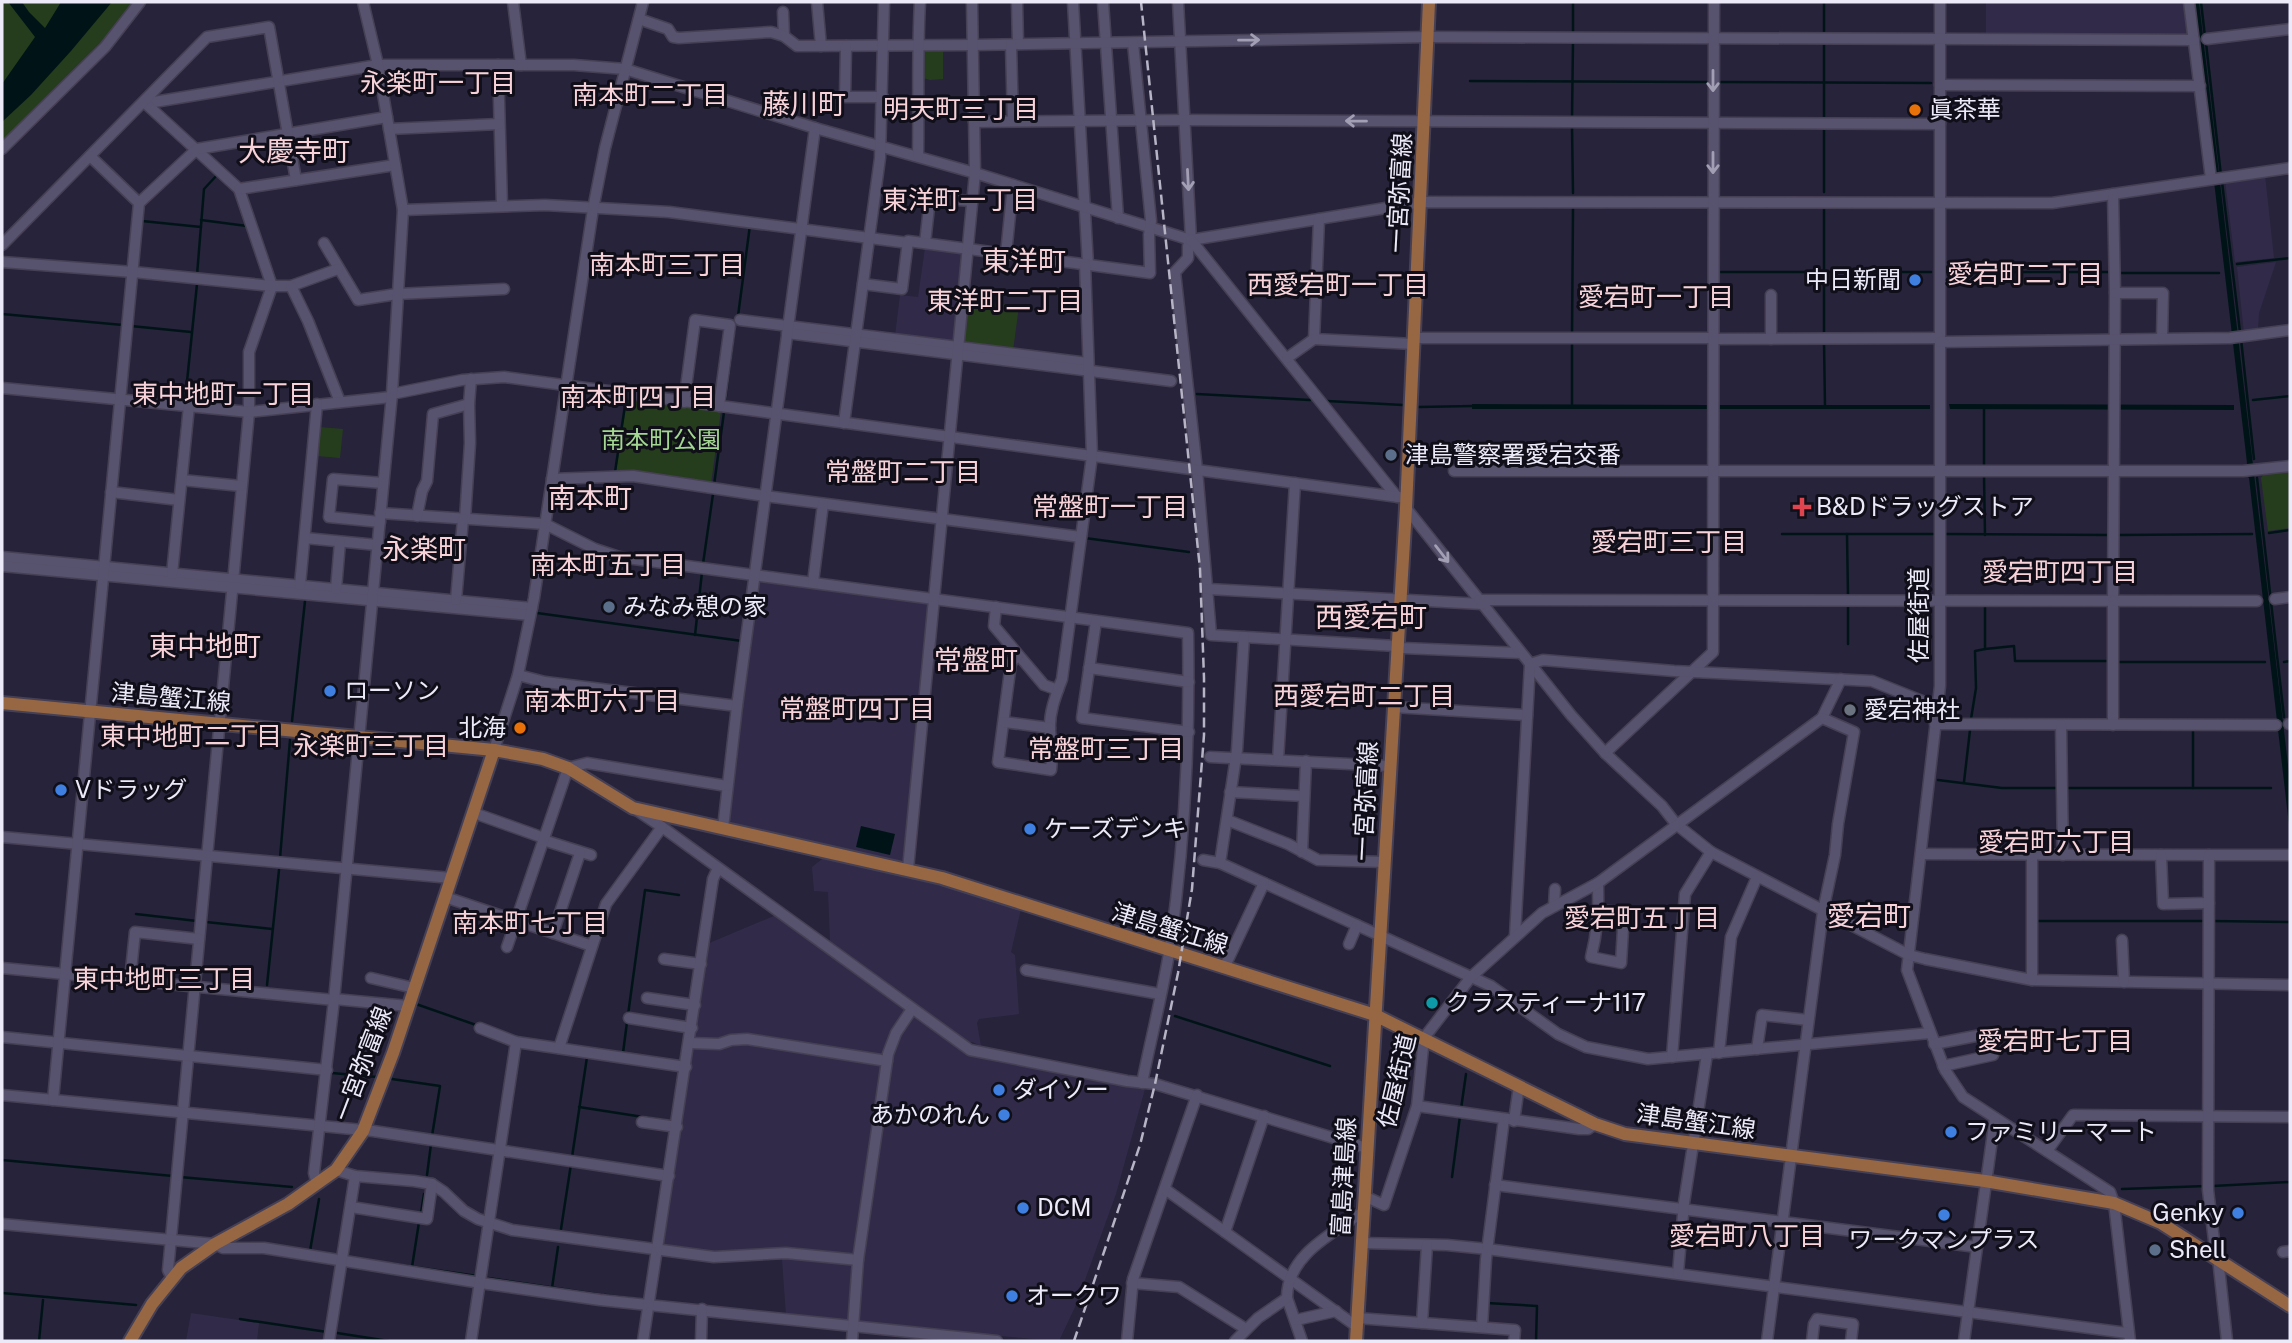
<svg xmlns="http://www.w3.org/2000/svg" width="2292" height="1343" viewBox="0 0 2292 1343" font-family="'Public Sans','Noto Sans JP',sans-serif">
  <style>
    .built { fill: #312b49 }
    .green { fill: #253d1d }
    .water { fill: #001418 }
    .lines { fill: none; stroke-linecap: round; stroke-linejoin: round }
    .stream { stroke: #001418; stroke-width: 2.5 }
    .minor-casing { stroke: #464055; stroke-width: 13 }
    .major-casing { stroke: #464055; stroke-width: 16 }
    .minor { stroke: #57526d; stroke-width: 10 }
    .major { stroke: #976743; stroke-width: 12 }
    .rail { stroke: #b7b4c6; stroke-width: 2.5; stroke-dasharray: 10 5; stroke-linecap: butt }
    .oneway { stroke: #a29eb3 }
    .food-dot { fill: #e8710a; stroke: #100e18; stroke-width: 2.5 }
    .shop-dot { fill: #3f7fe0; stroke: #100e18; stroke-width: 2.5 }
    .service-dot { fill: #5c6f8a; stroke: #100e18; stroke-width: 2.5 }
    .health-dot { fill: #e0444e; stroke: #100e18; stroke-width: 2.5 }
    .worship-dot { fill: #6b7280; stroke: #100e18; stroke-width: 2.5 }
    .culture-dot { fill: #0f9aa8; stroke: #100e18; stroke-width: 2.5 }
    .labels { text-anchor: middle; stroke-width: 6; stroke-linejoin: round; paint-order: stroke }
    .poi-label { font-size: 24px; fill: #ece9f9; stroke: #100e18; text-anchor: start }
    .street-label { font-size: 24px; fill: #ece9f9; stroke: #100e18 }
    .park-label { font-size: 24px; fill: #a2d691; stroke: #100e18 }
    .neighbourhood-label { font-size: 26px; fill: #f7d3d9; stroke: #100e18 }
    .quarter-label { font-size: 28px; fill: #f7d3d9; stroke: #100e18 }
  </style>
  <rect width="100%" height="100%" fill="#27233a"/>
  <g class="built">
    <path d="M1948 2H2186L2190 32 2186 37H1986V3L1948 4Z"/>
    <path d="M2265 175 2274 258 2235 262 2225 180Z"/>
    <path d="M925 248 961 253 963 256 954 344 895 336 900 295 918 297Z"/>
    <path d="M2276 262 2259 313 2258 331 2244 333 2237 267Z"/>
    <path d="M758 580 929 602 905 858 900 862 738 825 727 820Z"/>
    <path d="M827 855 909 873 1021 909 1011 952 1015 955 1019 1014 979 1019 977 1023 981 1046 972 1042H968L830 941 828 892 814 891 812 867Z"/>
    <path d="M776 915 969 1054 1145 1089 1116 1194 1076 1305 1059 1341 856 1324 786 1315 782 1259 720 1263 661 1254 707 944Z"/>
    <path d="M191 1313 259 1323 257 1341H186Z"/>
  </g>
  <g class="green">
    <path d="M2 2H136L95 52 2 143Z"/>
    <path d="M925 51H943V79L930 80 923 78 922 55Z"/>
    <path d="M968 300 1019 306 1013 351 965 345 964 343Z"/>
    <path d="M627 399 721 411 711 484 616 472Z"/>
    <path d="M320 427 343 429 340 458 317 456Z"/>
    <path d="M2290 469V528L2268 531 2261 478 2265 472Z"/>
  </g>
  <g class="water">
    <path d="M8 2H22L29 12 45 28 61 2H112L71 51 31 95 2 122V84L35 37Z"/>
    <path d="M2193 2H2199L2290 782V834L2249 478 2245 474 2247 463Z"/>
    <path d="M1472 404 1708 405V409H1472Z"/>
    <path d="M1949 404 2234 405V410L1950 409Z"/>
    <rect x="1718" y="405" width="212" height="4"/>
    <path d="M861 826 895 834 890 855 856 847Z"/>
  </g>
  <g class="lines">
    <g class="stream">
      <path d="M1573 2V33"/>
      <path d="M1824 2V34"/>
      <path d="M2201 2 2205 37"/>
      <path d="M2206 43 2221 176"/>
      <path d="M1470 81 1709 82"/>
      <path d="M1719 82 1931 83"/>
      <path d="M1572 118 1573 42"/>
      <path d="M1824 119V43"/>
      <path d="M1572 127 1573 193"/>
      <path d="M2222 182 2240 332"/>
      <path d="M1824 192V128"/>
      <path d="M1824 209V335"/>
      <path d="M201 220 247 226"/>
      <path d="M142 221 201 227"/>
      <path d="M2237 264 2290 258"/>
      <path d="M1719 272H1931"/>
      <path d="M1948 272H2111"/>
      <path d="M2118 273H2219"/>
      <path d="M197 275 204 189 218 174"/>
      <path d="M2 314 123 325"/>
      <path d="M738 316 750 225"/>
      <path d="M131 326 191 332"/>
      <path d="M1572 335 1573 209"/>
      <path d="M2241 339 2254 459"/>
      <path d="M1824 342 1825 407"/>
      <path d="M1197 394 1310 400"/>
      <path d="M2253 400 2290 396"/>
      <path d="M185 401 197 284"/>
      <path d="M1327 401 1403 405"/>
      <path d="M725 403 735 323 739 324"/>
      <path d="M1572 406V341"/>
      <path d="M1418 407 1474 406"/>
      <path d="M178 466 182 424"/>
      <path d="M1984 466V407"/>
      <path d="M615 472 626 399"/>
      <path d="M1984 476 1985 535"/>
      <path d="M2257 478 2284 717"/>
      <path d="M714 485 724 412"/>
      <path d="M2269 533 2290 530"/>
      <path d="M1782 534H1935"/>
      <path d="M1847 534 1848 597"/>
      <path d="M1946 534 2111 535"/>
      <path d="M2117 535 2252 534"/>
      <path d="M1085 538 1189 552"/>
      <path d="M703 564 713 494"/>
      <path d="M1848 602V644"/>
      <path d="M537 613 742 641"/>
      <path d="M695 635 702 572"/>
      <path d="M1985 649 2014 646 2015 661H2110"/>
      <path d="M2115 662H2265"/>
      <path d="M2284 662 2290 661"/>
      <path d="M1971 719 1976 688 1975 651 1985 649V605"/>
      <path d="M292 721 305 601"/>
      <path d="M2193 730V788"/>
      <path d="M1938 780 2002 788H2060"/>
      <path d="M1964 782 1970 730"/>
      <path d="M2064 788H2271"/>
      <path d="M280 858 290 740"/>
      <path d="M136 914 197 921"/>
      <path d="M2035 921H2206"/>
      <path d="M2212 921 2290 922"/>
      <path d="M206 922 272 929"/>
      <path d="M267 985 279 870"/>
      <path d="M416 1004 479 1026"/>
      <path d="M628 1015 645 890 679 895"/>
      <path d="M1175 1016 1330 1066"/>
      <path d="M2 1042 26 1044"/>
      <path d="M623 1053 627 1022"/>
      <path d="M332 1073 377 1077"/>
      <path d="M392 1079 440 1086 432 1136"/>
      <path d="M579 1107 669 1121"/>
      <path d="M1461 1109 1466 1074"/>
      <path d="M572 1157 587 1057"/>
      <path d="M2 1160 173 1176"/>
      <path d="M427 1175 431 1144"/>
      <path d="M180 1177 292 1187"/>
      <path d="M1452 1177 1460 1116"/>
      <path d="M2213 1186 2290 1182"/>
      <path d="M2122 1189 2206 1186"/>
      <path d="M421 1213 424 1194"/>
      <path d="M561 1229 571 1164"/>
      <path d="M240 1243H250"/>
      <path d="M310 1251 319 1199"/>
      <path d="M387 1263 477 1276"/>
      <path d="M412 1267 419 1222"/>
      <path d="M488 1278 596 1294"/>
      <path d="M552 1288 558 1247"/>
      <path d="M2 1293 136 1305"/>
      <path d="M605 1295 645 1300"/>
      <path d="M1487 1301V1303L1537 1306 1536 1341"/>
      <path d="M681 1304 730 1309"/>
      <path d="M240 1319 327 1332"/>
      <path d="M337 1333 389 1341"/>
      <path d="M39 1341 43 1300"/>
    </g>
    <defs>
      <g id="minor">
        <path d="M513 2 521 65"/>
        <path d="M817 2 821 46"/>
        <path d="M1017 2 1018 44"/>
        <path d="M1073 2 1088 265"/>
        <path d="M1103 2 1118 218"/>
        <path d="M1178 2 1191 240 1188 246V258L1175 272 1197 470 1211 635 1396 646 1403 648 1521 653"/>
        <path d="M1940 2V686L1907 970 1945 1070 1963 1097 2110 1192 2114 1203 2130 1341"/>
        <path d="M2189 2 2211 179"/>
        <path d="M783 12 784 36"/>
        <path d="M639 19 668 29 673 37 679 38 771 32 784 36 797 46 973 45 1428 37 2194 40"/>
        <path d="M2207 39 2290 29"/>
        <path d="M1011 45 1013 121"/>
        <path d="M846 46 845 97H883"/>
        <path d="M498 65 502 206"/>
        <path d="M1940 85 2200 86"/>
        <path d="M144 102H154L378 65H574L625 69 815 128 975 173 1191 240 1422 202 2052 203 2290 168"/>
        <path d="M144 102 239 189 272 286 249 352V412L168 1270 172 1278"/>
        <path d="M974 122 1184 120 1940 124"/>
        <path d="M389 129 499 124"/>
        <path d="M2 149 105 47 140 2"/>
        <path d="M918 156C919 105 917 53 920 2"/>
        <path d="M239 189 395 165"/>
        <path d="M2113 194 2115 293 2113 601"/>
        <path d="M139 203 197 149 387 117"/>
        <path d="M403 210 545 205 669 212 908 243"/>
        <path d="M1319 219 1314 339 1414 344"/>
        <path d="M1191 240 1397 497"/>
        <path d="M324 243 358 300 397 294 504 289"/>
        <path d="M925 243 930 198 972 201"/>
        <path d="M2 245 207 37 269 27 296 180"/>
        <path d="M1006 254 1013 185"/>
        <path d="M2 262 133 272 272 286H291L338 269"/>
        <path d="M863 284 902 289 908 241 1150 273 1149 235 1151 221 1133 43"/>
        <path d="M291 286 308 321 340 402"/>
        <path d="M2115 293H2163L2162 338"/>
        <path d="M1771 295V339"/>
        <path d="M740 320 1088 363"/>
        <path d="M787 333 1171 381"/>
        <path d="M1415 338H1713"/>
        <path d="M1713 339 1940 338"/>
        <path d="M1940 342 2230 338 2290 330"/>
        <path d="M1287 358 1314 339"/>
        <path d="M2 388 249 412 391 397"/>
        <path d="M392 394 462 380 504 377 1406 498"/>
        <path d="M684 402 695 320 730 325 719 406"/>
        <path d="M844 423 880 158 884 2"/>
        <path d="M1454 471H2243L2290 466"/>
        <path d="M552 479 633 476 765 496 1081 537"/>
        <path d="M182 480 241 486"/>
        <path d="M111 492 179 500"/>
        <path d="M1406 508 1571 715 1605 753 1662 806 1676 824 1711 852 1909 955 1925 959 2032 980 2290 985"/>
        <path d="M380 513 545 524 595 549 619 557 1188 633C1190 738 1185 842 1170 947 1163 992 1151 1038 1142 1083"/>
        <path d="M417 516 422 491 427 481 433 414 469 404"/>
        <path d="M465 519 470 443 469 404 471 379"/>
        <path d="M380 522 329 517 333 479 383 483"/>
        <path d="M305 538 377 545"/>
        <path d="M2 557 532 608"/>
        <path d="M2 566 530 615"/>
        <path d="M172 574 189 406"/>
        <path d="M813 582 823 504"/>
        <path d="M300 585 317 404"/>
        <path d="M336 589 340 542"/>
        <path d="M1208 589 1482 604"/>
        <path d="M2275 599 2290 597"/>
        <path d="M456 600 463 519"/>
        <path d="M1479 600 2257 601"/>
        <path d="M2113 601V725"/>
        <path d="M996 607 994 626 1044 685 1058 690"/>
        <path d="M1096 621 1082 718 1189 732"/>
        <path d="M1018 655 1011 663 998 762 1051 770C1053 754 1051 746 1050 730 1049 712 1056 695 1062 679L1092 456 1085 264"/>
        <path d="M1089 668 1189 682"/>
        <path d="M518 675 545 682 737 706"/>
        <path d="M1393 707 1527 715"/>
        <path d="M1004 722 1050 728"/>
        <path d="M1935 724 2276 725"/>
        <path d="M2289 724H2290"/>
        <path d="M2061 725 2063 855"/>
        <path d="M494 750 518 675 534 598 593 209 605 148 643 2"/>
        <path d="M1605 753 1713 652 1714 2"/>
        <path d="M1210 757 1389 766"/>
        <path d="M1278 760 1295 483"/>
        <path d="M1230 792 1304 796"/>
        <path d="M638 811 662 827 970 1050 1127 1081 1155 1084 1367 1148"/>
        <path d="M474 813 544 838"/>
        <path d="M1227 820 1288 844 1318 860 1384 862"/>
        <path d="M723 828 737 706 815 128"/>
        <path d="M2 837 451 878"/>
        <path d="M543 840 591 855"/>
        <path d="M1302 852 1306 761"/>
        <path d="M1921 854 2209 855"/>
        <path d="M2161 855 2163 904 2209 903"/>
        <path d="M1203 860 1220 863 1491 986 1558 1034 1586 1047 1648 1059 1930 1033"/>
        <path d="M1220 863 1237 750 1244 637"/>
        <path d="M908 869 975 173 972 2"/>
        <path d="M1598 883C1599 907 1597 934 1591 957L1621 963 1624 912 1599 910"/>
        <path d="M445 897 592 946"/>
        <path d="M1554 906 1555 889"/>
        <path d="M553 933 580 853"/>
        <path d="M1515 936 1530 664 1543 660 1674 671 1872 681 1937 707"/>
        <path d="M2122 940 2124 982"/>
        <path d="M1349 944 1357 925"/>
        <path d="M507 947 568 768 587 763 727 786"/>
        <path d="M664 959 701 964"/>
        <path d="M2 968 334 1000"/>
        <path d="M1224 968 1264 883"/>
        <path d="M1026 970 1160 994"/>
        <path d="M371 978 414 988"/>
        <path d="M130 980 135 932 199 939"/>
        <path d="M2032 980V854"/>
        <path d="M647 998 695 1005"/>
        <path d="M334 999 408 1006"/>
        <path d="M629 1018 692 1028"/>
        <path d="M480 1028 516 1042 686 1067"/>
        <path d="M2 1037 327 1070"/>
        <path d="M690 1043 719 1044 731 1040 747 1039 887 1061"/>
        <path d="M1934 1044 1986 1034 1993 1055 1943 1066"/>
        <path d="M559 1048 606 904 662 827"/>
        <path d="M1757 1049 1762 1015 1808 1020"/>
        <path d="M1719 1053 1731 937 1757 877"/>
        <path d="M1672 1057 1685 894 1711 852"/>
        <path d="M2 1095 373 1131 669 1176"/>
        <path d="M53 1100 139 203 90 156"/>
        <path d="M1417 1106 1579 1129H1588L1595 1124"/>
        <path d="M1514 1121 1519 1086"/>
        <path d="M642 1122 677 1127"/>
        <path d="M2047 1151 2073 1115 2290 1117"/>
        <path d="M336 1170 355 1176 414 1181 432 1184 444 1192 464 1211 478 1219 512 1230 714 1257 786 1253 858 1260"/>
        <path d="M317 1184 314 1173 334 1000 392 394 403 210 378 65 363 2"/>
        <path d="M1495 1185 1977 1247"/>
        <path d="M1165 1189 1356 1326"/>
        <path d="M1364 1196 1384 1205 1417 1106 1424 1038 1471 977 1542 913 1598 883 1822 718 1841 679"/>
        <path d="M351 1207 427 1219 432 1184"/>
        <path d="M2 1224 215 1244 223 1248H264L481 1283 600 1300 997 1341"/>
        <path d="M1225 1232 1264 1116"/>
        <path d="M1361 1243 1447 1245 1487 1249 2127 1333"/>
        <path d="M2283 1252 2290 1251"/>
        <path d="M2216 1257 2208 1190 2209 855H2290"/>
        <path d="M2218 1258 2227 1341"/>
        <path d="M1678 1273 1684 1203 1707 1054"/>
        <path d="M1132 1283 1179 1287 1246 1329"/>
        <path d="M1287 1298 1302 1341"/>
        <path d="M1357 1318 1515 1330 1514 1341"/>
        <path d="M1296 1320 1336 1311"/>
        <path d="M1422 1323 1427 1245"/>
        <path d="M1482 1327 1486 1259 1504 1119"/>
        <path d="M329 1341 355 1176"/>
        <path d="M471 1341 516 1042"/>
        <path d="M643 1341 713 879 718 868"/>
        <path d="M701 1341 702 1309"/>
        <path d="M852 1341 858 1260 888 1054 896 1033 912 1009"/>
        <path d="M1127 1341 1133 1279 1197 1095"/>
        <path d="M1235 1341 1258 1318 1287 1298C1287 1255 1332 1234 1363 1212"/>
        <path d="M1767 1341 1823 911 1835 855 1838 824 1854 732 1822 718"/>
        <path d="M1812 1341 1814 1324 1817 1319 1853 1324 1851 1341"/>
        <path d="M1964 1341 1995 1118"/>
      </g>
      <g id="major">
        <path d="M2 703 494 750 543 759 568 768 633 808 942 878 1375 1015 1595 1124 1625 1134 1985 1181 2114 1203 2161 1223 2290 1306"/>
        <path d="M130 1341 152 1304 181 1268 215 1244 288 1204 336 1170 363 1131 393 1053 494 750"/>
        <path d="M1356 1341 1406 508 1429 2"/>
      </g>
    </defs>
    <use href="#minor" class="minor-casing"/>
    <use href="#major" class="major-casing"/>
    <use href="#minor" class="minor"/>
    <use href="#major" class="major"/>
    <path class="rail" d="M1074 1341 1140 1145 1155 1084 1178 973 1192 889 1204 735V678L1200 569 1141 2"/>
  </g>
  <defs><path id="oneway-shaft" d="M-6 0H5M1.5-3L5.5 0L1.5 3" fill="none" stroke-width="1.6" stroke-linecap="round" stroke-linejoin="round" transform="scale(1.75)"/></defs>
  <g class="oneway">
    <use href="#oneway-shaft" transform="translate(1249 40) rotate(-1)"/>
    <use href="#oneway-shaft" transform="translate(1713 81) rotate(90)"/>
    <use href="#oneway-shaft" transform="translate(1356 121) rotate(-179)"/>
    <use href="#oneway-shaft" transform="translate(1713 163) rotate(90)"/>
    <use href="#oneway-shaft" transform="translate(1188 180) rotate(87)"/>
    <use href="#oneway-shaft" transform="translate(1442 554) rotate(52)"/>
  </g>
  <g class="food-dot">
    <circle cx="1915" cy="110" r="7"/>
    <circle cx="520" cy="728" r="7"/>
  </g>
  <g class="shop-dot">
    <circle cx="1915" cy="280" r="7"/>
    <circle cx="330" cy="691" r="7"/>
    <circle cx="61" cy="790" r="7"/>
    <circle cx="1030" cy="829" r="7"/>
    <circle cx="999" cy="1090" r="7"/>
    <circle cx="1004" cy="1115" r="7"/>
    <circle cx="1951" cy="1132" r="7"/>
    <circle cx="1023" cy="1208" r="7"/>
    <circle cx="2238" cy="1213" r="7"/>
    <circle cx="1944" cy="1215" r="7"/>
    <circle cx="1012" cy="1296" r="7"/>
  </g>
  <g class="service-dot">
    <circle cx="1391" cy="455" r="7"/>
    <circle cx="609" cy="607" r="7"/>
    <circle cx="2155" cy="1250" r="7"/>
  </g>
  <path class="health-dot" d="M1798.5 496.5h7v7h7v7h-7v7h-7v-7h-7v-7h7z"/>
  <circle class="worship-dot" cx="1850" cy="710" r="7"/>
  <circle class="culture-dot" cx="1432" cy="1003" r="7"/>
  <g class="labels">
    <g class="poi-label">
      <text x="1929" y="118">眞茶華</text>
      <text x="1901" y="288" text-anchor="end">中日新聞</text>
      <text x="1405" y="463">津島警察署愛宕交番</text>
      <text x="1816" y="515">B&amp;Dドラッグストア</text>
      <text x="623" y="615">みなみ憩の家</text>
      <text x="344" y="699">ローソン</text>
      <text x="1864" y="718">愛宕神社</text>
      <text x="506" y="736" text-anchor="end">北海</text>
      <text x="75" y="798">Vドラッグ</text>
      <text x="1044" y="837">ケーズデンキ</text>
      <text x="1446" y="1011">クラスティーナ117</text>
      <text x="1013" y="1098">ダイソー</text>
      <text x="990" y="1123" text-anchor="end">あかのれん</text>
      <text x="1965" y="1140">ファミリーマート</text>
      <text x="1037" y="1216">DCM</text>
      <text x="2224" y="1221" text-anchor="end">Genky</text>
      <text x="1944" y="1248" text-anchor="middle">ワークマンプラス</text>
      <text x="2169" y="1258">Shell</text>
      <text x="1026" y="1304">オークワ</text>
    </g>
    <g class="street-label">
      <text transform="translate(1400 193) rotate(-87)" y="8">一宮弥富線</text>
      <text transform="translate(1919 615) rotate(-90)" y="8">佐屋街道</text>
      <text transform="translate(171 698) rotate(5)" y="8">津島蟹江線</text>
      <text transform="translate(1366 801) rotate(-87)" y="8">一宮弥富線</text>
      <text transform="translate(1170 929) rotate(17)" y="8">津島蟹江線</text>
      <text transform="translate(363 1064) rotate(-69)" y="8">一宮弥富線</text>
      <text transform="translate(1397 1081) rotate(-77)" y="8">佐屋街道</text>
      <text transform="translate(1696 1122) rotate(8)" y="8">津島蟹江線</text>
      <text transform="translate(1344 1177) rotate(-87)" y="8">富島津島線</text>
    </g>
    <g class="park-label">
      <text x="661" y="448">南本町公園</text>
    </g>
    <g class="neighbourhood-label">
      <text x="438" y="92">永楽町一丁目</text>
      <text x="650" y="104">南本町二丁目</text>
      <text x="961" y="118">明天町三丁目</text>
      <text x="960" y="209">東洋町一丁目</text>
      <text x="667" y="274">南本町三丁目</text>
      <text x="2025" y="283">愛宕町二丁目</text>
      <text x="1338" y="294">西愛宕町一丁目</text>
      <text x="1656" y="306">愛宕町一丁目</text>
      <text x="1005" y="310">東洋町二丁目</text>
      <text x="223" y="403">東中地町一丁目</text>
      <text x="638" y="406">南本町四丁目</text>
      <text x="903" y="481">常盤町二丁目</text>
      <text x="1110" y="516">常盤町一丁目</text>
      <text x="1669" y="551">愛宕町三丁目</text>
      <text x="608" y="574">南本町五丁目</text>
      <text x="2060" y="581">愛宕町四丁目</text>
      <text x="1364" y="705">西愛宕町二丁目</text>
      <text x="602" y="710">南本町六丁目</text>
      <text x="857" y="718">常盤町四丁目</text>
      <text x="191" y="745">東中地町二丁目</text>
      <text x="371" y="755">永楽町三丁目</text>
      <text x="1106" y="758">常盤町三丁目</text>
      <text x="2056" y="851">愛宕町六丁目</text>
      <text x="1642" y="927">愛宕町五丁目</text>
      <text x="530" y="932">南本町七丁目</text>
      <text x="164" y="988">東中地町三丁目</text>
      <text x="2055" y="1050">愛宕町七丁目</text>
      <text x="1747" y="1245">愛宕町八丁目</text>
    </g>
    <g class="quarter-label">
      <text x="804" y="114">藤川町</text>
      <text x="294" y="161">大慶寺町</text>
      <text x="1024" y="271">東洋町</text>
      <text x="590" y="508">南本町</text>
      <text x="424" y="559">永楽町</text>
      <text x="1371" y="627">西愛宕町</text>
      <text x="205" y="656">東中地町</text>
      <text x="976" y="670">常盤町</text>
      <text x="1869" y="926">愛宕町</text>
    </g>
  </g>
  <rect width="2292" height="1343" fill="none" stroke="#ece9f9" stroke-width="7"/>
</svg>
